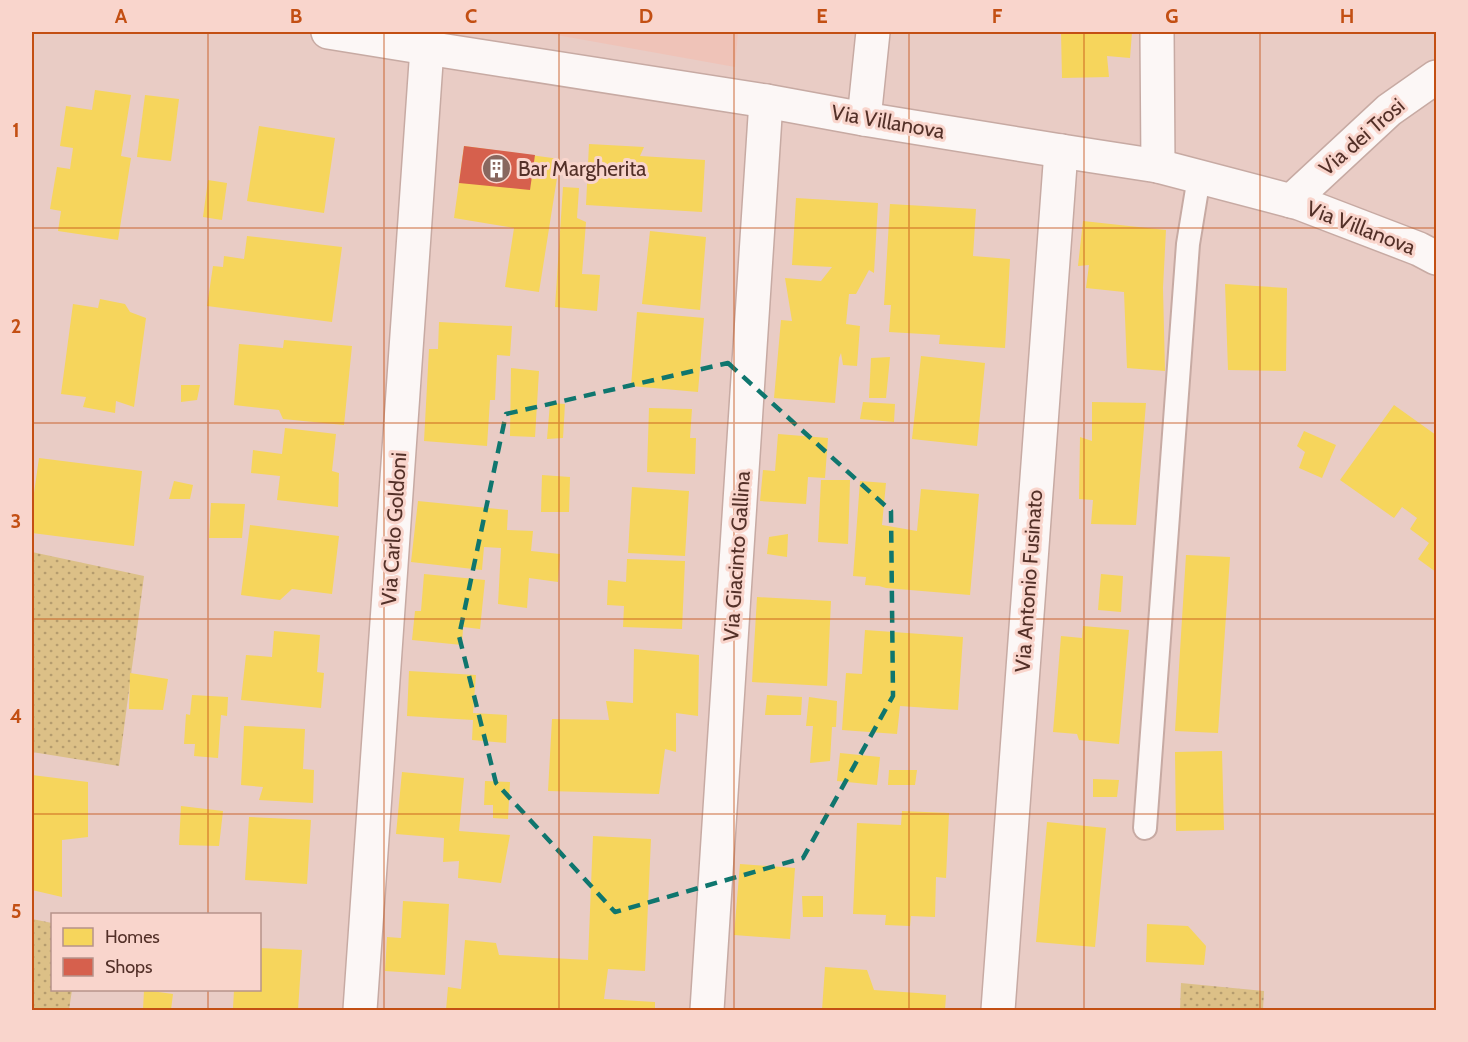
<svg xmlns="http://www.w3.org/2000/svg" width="1468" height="1042" viewBox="0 0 1468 1042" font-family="Cabin,sans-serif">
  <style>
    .built { fill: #efc3b8 }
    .grass { fill: url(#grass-dots) }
    .homes { fill: #f6d55c }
    .shops { fill: #d6604d }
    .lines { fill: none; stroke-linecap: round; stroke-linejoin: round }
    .service-casing { stroke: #c7aaa3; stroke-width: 26 }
    .minor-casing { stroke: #c7aaa3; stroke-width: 36 }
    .tertiary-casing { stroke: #c7aaa3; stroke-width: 36 }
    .service { stroke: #fcf7f6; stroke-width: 22 }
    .minor { stroke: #fcf7f6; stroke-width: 33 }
    .tertiary { stroke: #fcf7f6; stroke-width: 33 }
    .marked { fill: none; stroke: #0f766e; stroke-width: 4.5; stroke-dasharray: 12 8; stroke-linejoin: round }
    .grid { fill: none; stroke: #c34f13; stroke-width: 1.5; stroke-opacity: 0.55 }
    .labels { text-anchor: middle; stroke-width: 6; stroke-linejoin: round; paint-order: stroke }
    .street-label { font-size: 21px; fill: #533028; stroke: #f9d5cc }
    .poi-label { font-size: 21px; fill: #533028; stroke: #f9d5cc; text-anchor: start }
    .neatline { fill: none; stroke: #c34f13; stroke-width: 2 }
    .grid-label { font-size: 20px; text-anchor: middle; font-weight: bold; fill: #c34f13 }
  </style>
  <defs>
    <pattern id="grass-dots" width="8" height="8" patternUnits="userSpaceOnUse" patternTransform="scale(1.5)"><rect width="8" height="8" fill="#dcc087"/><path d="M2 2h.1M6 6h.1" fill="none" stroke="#b59c6e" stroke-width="1.8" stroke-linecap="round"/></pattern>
  </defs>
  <rect width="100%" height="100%" fill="#e9ccc5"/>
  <path class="built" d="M540 32H738L735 67Z"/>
  <g class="grass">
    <path d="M32 552 144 576 119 766 32 752Z"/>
    <path d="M32 919 52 923V990H72L69 1010H32Z"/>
    <path d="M1181 983 1264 991 1263 1010H1180Z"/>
  </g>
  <g class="homes">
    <path d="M1061 32H1132L1130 58 1107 56 1109 77 1062 78Z"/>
    <path d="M95 90 131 95 121 156 131 158 118 240 58 231 61 211 50 209 57 167 70 169 73 148 60 146 66 106 92 110Z"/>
    <path d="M145 95 179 99 171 161 137 157Z"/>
    <path d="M259 126 335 138 324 213 247 201Z"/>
    <path d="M589 144 644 147 640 156 705 160 702 212 586 205Z"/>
    <path d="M464 146 560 159 539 292 505 287 514 228 454 218Z"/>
    <path d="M208 180 227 183 222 220 203 217Z"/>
    <path d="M563 187 579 188 577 218 586 222 582 274 600 275 597 311 555 307Z"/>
    <path d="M796 198 878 203 874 273 869 270 856 294H849L846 324 860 326 857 366 843 365 841 353 839 358 835 403 774 398 781 320 792 321 785 278 821 281 832 267 792 265Z"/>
    <path d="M890 204 976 209 973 256 1010 259 1005 348 939 344 940 335 889 332 891 305H884Z"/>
    <path d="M1083 221 1166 230 1163 288 1165 371 1127 368 1124 292 1086 288 1089 265 1078 266Z"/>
    <path d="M650 231 706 237 700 310 642 304Z"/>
    <path d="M247 236 342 247 332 322 207 306 213 266 223 267 224 256 244 259Z"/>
    <path d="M1225 284 1287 288 1286 371 1228 370Z"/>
    <path d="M100 299 125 304 130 312 146 318 134 407 116 401 115 413 83 407 86 397 61 394 73 304 98 308Z"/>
    <path d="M637 312 704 318 698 392 631 386Z"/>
    <path d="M439 322 512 326 510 356 497 355 495 400H490L487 446 424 441 429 349H438Z"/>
    <path d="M284 340 352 346 344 425 283 419 279 410 234 405 239 344 283 348Z"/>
    <path d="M921 356 985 363 977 446 912 439Z"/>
    <path d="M890 357 886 398H869L871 358Z"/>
    <path d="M511 368 539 371 535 437 510 436Z"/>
    <path d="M181 385H200L197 400 181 402Z"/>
    <path d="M863 402 895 404 894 422 860 419Z"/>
    <path d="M1092 402 1146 403 1136 525 1091 524 1093 500 1079 499 1080 437 1092 441Z"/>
    <path d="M550 403 565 404 563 438 547 439Z"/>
    <path d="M1394 405 1436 435V572L1418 559 1429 543 1410 529 1417 518 1402 507 1394 518 1340 480Z"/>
    <path d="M649 408 692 409 690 438H696L695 474 647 472Z"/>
    <path d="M285 428 336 434 332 471 339 473 338 507 277 500 280 476 251 473 253 450 282 454Z"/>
    <path d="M1304 431 1336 445 1322 478 1299 468 1305 452 1297 446Z"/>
    <path d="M778 434 828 438 825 478 808 477 806 504 760 501 763 470 775 471Z"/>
    <path d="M39 458 142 471 134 546 32 533V507Z"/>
    <path d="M542 475 570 477 569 512H541Z"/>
    <path d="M821 480H850L848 544 818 542Z"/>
    <path d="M174 481 193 485 190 499H169Z"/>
    <path d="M860 481 886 483 882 525 917 531 921 489 979 494 970 595 886 588 879 586 865 585 866 577 853 576Z"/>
    <path d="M632 487 689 491 685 556 628 553Z"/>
    <path d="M418 501 508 510 507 530 533 531 531 551 560 554 558 582 529 578 527 608 498 604 501 548 484 547 482 570 411 562Z"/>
    <path d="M211 503 245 504 242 538H209Z"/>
    <path d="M250 525 339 536 332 594 292 589 280 600 241 595Z"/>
    <path d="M788 534 787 557 767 554 769 537Z"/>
    <path d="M1186 555 1230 557 1218 733 1175 731Z"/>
    <path d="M627 559 685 561 682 629 623 627 624 606 607 605 608 580 626 582Z"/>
    <path d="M424 574 485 580 480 629 463 627 462 645 412 640 415 611H421Z"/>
    <path d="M1101 574 1123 576 1121 612 1098 610Z"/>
    <path d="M757 597 831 601 827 686 752 682Z"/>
    <path d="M1083 626 1129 630 1119 744 1079 740 1077 734 1053 732 1061 636 1082 638Z"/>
    <path d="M865 630 963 637 958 710 900 706 897 734 842 730 846 673 862 674Z"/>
    <path d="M274 631 320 635 317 672 324 673 321 708 241 700 246 655 272 657Z"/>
    <path d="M634 649 699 655 698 716 676 713V752L665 749 659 794 548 791 552 719 609 720 606 701 633 703Z"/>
    <path d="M409 671 476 675 473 713 507 715 506 743 472 740 473 720 407 716Z"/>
    <path d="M130 673 168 679 163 710 129 709Z"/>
    <path d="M192 695 228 697 227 716 221 715 218 758 194 756 195 744H184L186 714 190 715Z"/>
    <path d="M767 695 802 697 801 715H765Z"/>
    <path d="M809 697 837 701 836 727H832L830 761 810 763 813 726H806Z"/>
    <path d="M244 726 305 729 303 769 314 770 313 803 259 800 263 787 241 785Z"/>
    <path d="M1222 751 1224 830 1176 831 1175 752Z"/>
    <path d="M840 753 880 757 877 785 837 781Z"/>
    <path d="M889 770H917L915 785H888Z"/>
    <path d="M402 772 464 778 459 831 510 835 501 883 458 878 459 861 443 862 444 838 396 834Z"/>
    <path d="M32 775 88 782V837L62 840V897L32 890Z"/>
    <path d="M1093 779 1119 780 1117 797H1093Z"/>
    <path d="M485 781 510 782 508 819 493 818V805H484Z"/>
    <path d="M181 806 223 811 219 846 179 845Z"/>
    <path d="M902 811 949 813 946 878 936 877 935 917 911 916 910 926 885 925 886 915 853 914 857 823 901 825Z"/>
    <path d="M249 817 311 820 307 884 245 880Z"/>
    <path d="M1047 822 1106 828 1095 947 1036 942Z"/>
    <path d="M593 836 651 839 645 971 608 969 604 999 655 1002V1010H446L448 987 461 989 465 940 496 943 499 955 588 960Z"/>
    <path d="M740 864 795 868 790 939 734 935Z"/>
    <path d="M802 896H823V917H803Z"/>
    <path d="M403 901 449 904 445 975 385 971 387 937 401 938Z"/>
    <path d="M1147 924 1188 926 1206 946 1204 965 1146 962Z"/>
    <path d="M260 948 302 950 298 1010H274L233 1008 234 990H260Z"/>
    <path d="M825 967 867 970 874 990 946 995 945 1010H822Z"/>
    <path d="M144 990 173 994 171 1010H143Z"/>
  </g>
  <path class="shops" d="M464 146 535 155 530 190 459 183Z"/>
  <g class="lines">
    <defs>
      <path id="service" d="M1145 828 1188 244 1199 177"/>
      <g id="minor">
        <path d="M1157 32 1158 166"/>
        <path d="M864 119 873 32"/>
        <path d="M1291 201 1389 110 1436 77"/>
        <path d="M360 1010 427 48"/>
        <path d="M707 1010 766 101"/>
        <path d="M998 1010 1061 151"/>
      </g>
      <path id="tertiary" d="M328 32 427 48 766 101 864 119 1061 151 1158 166 1299 203 1419 249 1436 258"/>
    </defs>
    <use href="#service" class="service-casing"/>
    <use href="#minor" class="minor-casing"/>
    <use href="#tertiary" class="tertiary-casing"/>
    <use href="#service" class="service"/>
    <use href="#minor" class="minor"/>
    <use href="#tertiary" class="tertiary"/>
  </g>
  <path class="marked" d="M728 363 891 511 893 696 803 858 615 912 496 783 459 636 506 414Z"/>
  <path class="grid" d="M208 32V914M384 32V1010M559 32V1010M734 32V1010M909 32V1010M1084 32V1010M1260 32V1010M32 228H1436M32 423H1436M32 619H1436M32 814H1436M208 990V1010"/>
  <defs>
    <symbol id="building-disc" viewBox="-11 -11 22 22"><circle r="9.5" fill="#88675f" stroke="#f9d5cc"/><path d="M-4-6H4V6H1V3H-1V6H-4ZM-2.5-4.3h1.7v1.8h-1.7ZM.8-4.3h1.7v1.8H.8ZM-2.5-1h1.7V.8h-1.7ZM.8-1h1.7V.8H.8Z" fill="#fff"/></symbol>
  </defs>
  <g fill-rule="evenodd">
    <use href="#building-disc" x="480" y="152" width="33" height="33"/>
  </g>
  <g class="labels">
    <g class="street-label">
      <text transform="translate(888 122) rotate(10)" y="7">Via Villanova</text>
      <text transform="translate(1362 137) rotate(-41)" y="7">Via dei Trosi</text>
      <text transform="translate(1361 228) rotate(21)" y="7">Via Villanova</text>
      <text transform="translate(394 529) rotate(-86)" y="7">Via Carlo Goldoni</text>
      <text transform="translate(737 556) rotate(-86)" y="7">Via Giacinto Gallina</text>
      <text transform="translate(1029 581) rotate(-86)" y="7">Via Antonio Fusinato</text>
    </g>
    <g class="poi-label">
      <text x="518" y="176">Bar Margherita</text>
    </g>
  </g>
  <rect width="1468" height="1042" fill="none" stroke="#f9d5cc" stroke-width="66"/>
  <rect x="51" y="913" width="210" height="78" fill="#f9d5cc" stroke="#b7938a" stroke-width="1.5"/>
  <rect x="63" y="928" width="30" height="18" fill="#f6d55c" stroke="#b7938a" stroke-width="1.5"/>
  <text x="105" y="943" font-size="18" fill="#533028">Homes</text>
  <rect x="63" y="958" width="30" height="18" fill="#d6604d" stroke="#b7938a" stroke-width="1.5"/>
  <text x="105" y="973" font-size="18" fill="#533028">Shops</text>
  <rect x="33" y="33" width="1402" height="976" class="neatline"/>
  <g class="grid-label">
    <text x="121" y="23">A</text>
    <text x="296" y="23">B</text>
    <text x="471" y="23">C</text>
    <text x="646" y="23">D</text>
    <text x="822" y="23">E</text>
    <text x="997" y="23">F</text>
    <text x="1172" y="23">G</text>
    <text x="1347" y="23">H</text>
    <text x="16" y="137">1</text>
    <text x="16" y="333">2</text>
    <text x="16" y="528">3</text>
    <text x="16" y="723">4</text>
    <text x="16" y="918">5</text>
  </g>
</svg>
